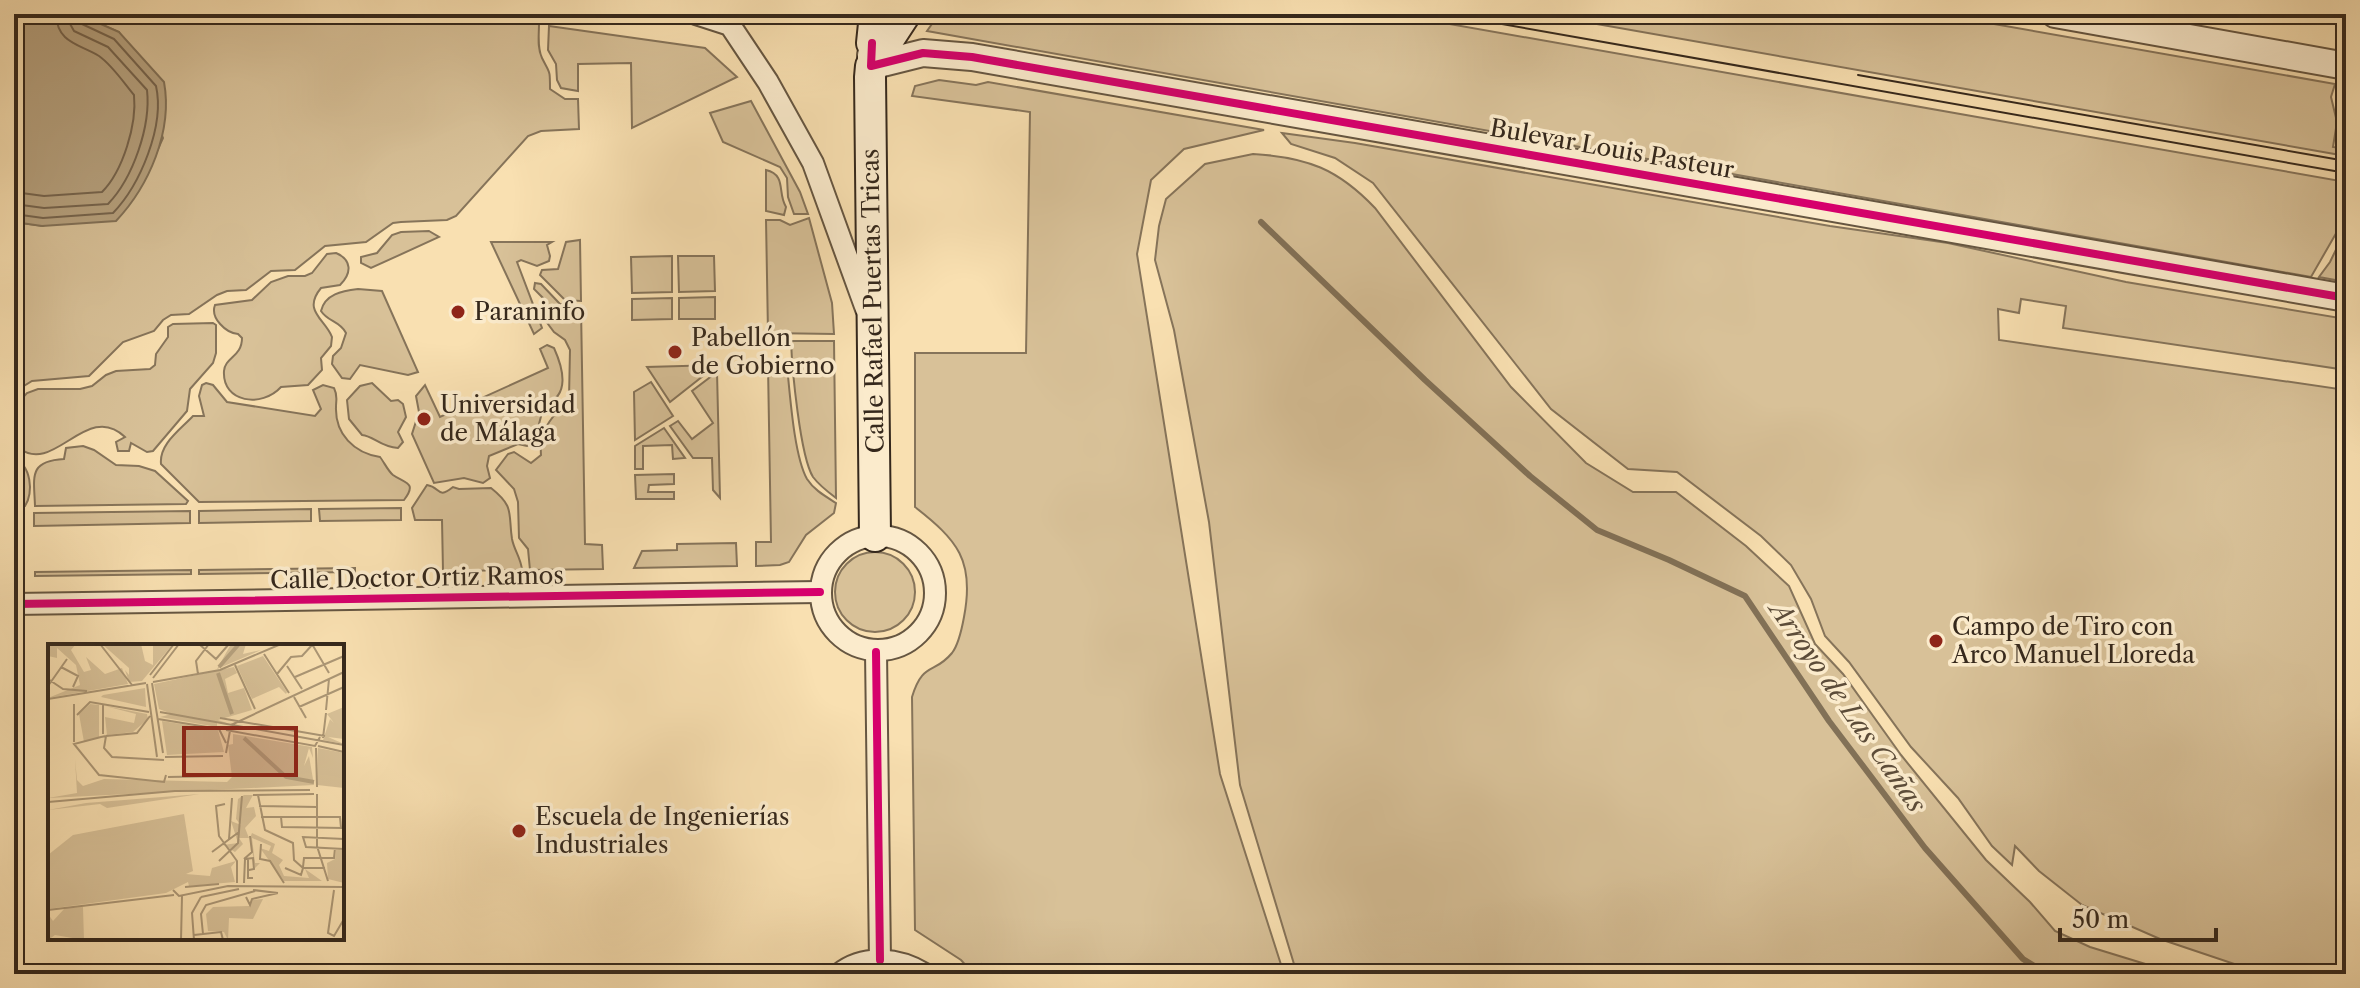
<svg xmlns="http://www.w3.org/2000/svg" width="2360" height="988" viewBox="0 0 2360 988" font-family="'Libre Caslon Text',serif">
  <style>
    .green { fill: #d8c198; stroke: #86745a; stroke-width: 2 }
    .water { fill: #b6a17e; stroke: #827157; stroke-width: 2 }
    .lines { fill: none; stroke-linecap: round; stroke-linejoin: round }
    .shore { stroke: #76644d; stroke-width: 2 }
    .stream { stroke: #827157; stroke-width: 6 }
    .minor-casing { stroke: #665641; stroke-width: 24 }
    .tertiary-casing { stroke: #665641; stroke-width: 30 }
    .secondary-casing { stroke: #35281c; stroke-width: 34 }
    .minor { stroke: #fbebcc; stroke-width: 20 }
    .tertiary { stroke: #fbebcc; stroke-width: 26 }
    .secondary { stroke: #fbebcc; stroke-width: 30 }
    .tram { stroke: #35281c; stroke-width: 2 }
    .cycleway-casing { stroke: #fbebcc; stroke-width: 13 }
    .cycleway { stroke: #d6006c; stroke-width: 8 }
    .poi-dot { fill: #8f2418; stroke: #fbebcc; stroke-width: 3 }
    .labels { text-anchor: middle; stroke-width: 7; stroke-linejoin: round; paint-order: stroke }
    .street-label { font-size: 24px; fill: #35281c; stroke: #fbebcc }
    .poi-label { font-size: 24px; fill: #35281c; stroke: #fbebcc; text-anchor: start }
    .water-label { font-size: 26px; font-style: italic; fill: #5c4c39; stroke: #fbebcc }
    .inset-river { fill: none; stroke: #b6a17e; stroke-width: 4 }
    .inset-road { fill: none; stroke: #ab9675; stroke-width: 2 }
    .view { fill: #8f2418; fill-opacity: 0.15; stroke: #8f2418; stroke-width: 4 }
    .inset-edge { fill: none; stroke: #35281c; stroke-width: 4 }
  </style>
  <rect width="100%" height="100%" fill="#f9e0b1"/>
  <filter id="stains"><feTurbulence type="fractalNoise" baseFrequency=".0025" numOctaves="4"/><feColorMatrix values="0 0 0 0 .2 0 0 0 0 .09 0 0 0 0 .02 0 0 0 .5 -.17"/></filter>
  <radialGradient id="worn" r=".72"><stop offset=".6" stop-color="#630" stop-opacity="0"/><stop offset="1" stop-color="#630" stop-opacity=".3"/></radialGradient>
  <g class="green">
    <path d="M78 14H483L539 24C539 35 537 48 542 58 550 74 550 69 550 89L565 99H578L579 129 541 131 528 136 456 216 447 220 401 222 393 223 366 242 325 246 295 270 271 271 246 290 227 291 217 295 189 314 171 315 163 320 154 331 123 342 89 376 32 381 14 392V222L43 226 149 169 163 138 119 32Z"/>
    <path d="M939 14H1264L1295 20 1296 14H1393L2346 182V216L2311 277 927 31Z"/>
    <path d="M1540 14H1937L2335 84 2331 97 2337 122 2333 147 2346 149V156Z"/>
    <path d="M549 26 705 48 737 77 632 128 631 63 578 64V91L561 88 557 80 556 64 548 50Z"/>
    <path d="M939 80 976 85 988 82 1264 130 1184 149 1151 180 1137 254 1220 774 1284 974H987L981 964 970 970 961 960 915 930 912 697C923 661 934 675 952 653 959 644 962 628 964 617 975 560 957 540 915 507V353H1026L1030 112 912 96 915 86Z"/>
    <path d="M751 101 800 192 808 214H794L788 197 787 178 780 167 723 142 710 113Z"/>
    <path d="M1282 133 1355 143 1830 226 1948 243 2126 282 2346 319V370L2063 328 2066 306 2021 299 2019 313 1998 309 1999 340 2346 390V974H2264L2160 939 2082 905 2039 871 2015 846 2012 865 1992 846 1958 798 1911 747 1849 662 1825 636 1811 599 1791 565 1761 536 1677 472 1628 469 1551 409 1373 183 1335 158 1291 144Z"/>
    <path d="M1253 154C1307 157 1338 169 1375 208L1511 387 1586 463 1633 492H1676L1746 546 1789 586 1815 644 1843 674 1901 755 1986 860 2030 902 2055 931 2090 947 2178 974H1297L1240 785 1209 522 1174 330 1155 260 1159 226 1166 199 1205 164Z"/>
    <path d="M766 170C787 175 777 193 786 207L784 215 766 211Z"/>
    <path d="M809 218 832 303 834 334 768 333 766 220H780L790 225Z"/>
    <path d="M2346 229V282L2319 277 2330 262Z"/>
    <path d="M429 231 439 237 371 268 361 263V257L377 253 392 235 401 232Z"/>
    <path d="M580 240 581 301 565 300 540 275 542 270 558 269 566 242Z"/>
    <path d="M491 242H552L547 245 550 256 549 261 537 266 521 260 517 262 542 328 534 334Z"/>
    <path d="M336 253C352 260 352 273 340 285L321 288C302 311 325 319 332 337L331 346 321 358 322 370 308 385 281 387C262 408 222 403 224 371 225 357 242 357 242 338L238 334C226 333 210 318 215 305L252 300 271 282 288 276H305L312 273 327 254Z"/>
    <path d="M672 256V292L632 293 631 257Z"/>
    <path d="M678 256H714L715 291 679 292Z"/>
    <path d="M535 283 541 284 560 304 581 308 585 544 602 545 603 569 530 570 528 549 519 538 518 502 514 489 496 470 508 454 514 452 531 463 541 455C539 429 553 416 569 398L570 350 565 340 554 332 542 316 543 298 534 289Z"/>
    <path d="M358 289 382 291 418 372 408 375 360 365 350 379 342 378 332 364 333 356 341 348 346 333C340 321 328 322 321 311 325 294 342 291 358 289Z"/>
    <path d="M715 297V319H679V298Z"/>
    <path d="M672 298V319L632 320V299Z"/>
    <path d="M213 323 216 325V353L213 363 190 389 187 411 153 451 147 452 131 443 129 451H118L116 442 125 437C87 400 54 476 19 448L14 449V407L27 393 38 389H80L92 386 106 375 116 371 150 369 155 365 156 354 168 337V327L173 324Z"/>
    <path d="M791 341H834L836 498C828 492 819 485 813 477 800 456 792 368 791 341Z"/>
    <path d="M547 345 554 348C563 368 571 396 544 405L534 443 527 446 518 444 489 456 487 466 490 478 483 483 464 478 434 483 412 434 419 412 416 396 425 385 440 417 548 368 540 349Z"/>
    <path d="M717 365 670 402 647 367Z"/>
    <path d="M768 366H787C790 394 794 456 807 479 814 490 825 496 836 503L834 513 806 535 789 562 780 565 756 566V542H771Z"/>
    <path d="M717 372 720 498 713 490 712 458H693L670 426 678 421 692 439 713 423 692 391Z"/>
    <path d="M651 382 673 416 635 440 634 392Z"/>
    <path d="M206 383 213 385 227 402 315 416 321 409 313 390 323 385 334 388C338 396 336 399 336 407 335 434 354 453 380 457 384 462 388 471 393 475 404 483 418 482 404 500L199 502 161 464C159 444 180 430 193 416H204L199 396 202 385Z"/>
    <path d="M372 383 391 401 398 400 403 404 406 417 398 432 403 442 398 448C380 447 374 436 362 435L349 419 347 400 360 386Z"/>
    <path d="M664 428 685 458 673 459 672 445 643 446V469H635V446Z"/>
    <path d="M83 446 94 450 116 465 139 466 155 471 188 501 186 504 35 506C34 477 28 461 64 459L66 448Z"/>
    <path d="M14 460C31 464 34 493 25 506L14 507Z"/>
    <path d="M674 474V484L649 485 648 492H674V499H636L635 475Z"/>
    <path d="M427 485C441 487 437 500 453 487L459 489 491 488C515 507 508 513 512 539 514 550 521 558 522 570L443 571 442 520H415L412 508Z"/>
    <path d="M401 508V520L320 521 319 509Z"/>
    <path d="M311 509V521L199 523V511Z"/>
    <path d="M190 511V523L34 526V513Z"/>
    <path d="M736 543 737 566 634 568 642 551 677 550V544Z"/>
    <circle cx="875" cy="592" r="40"/>
    <path d="M355 568V572L199 574V570Z"/>
    <path d="M191 570V574L35 576V572Z"/>
  </g>
  <path class="water" d="M14 14H78L119 32 164 82C173 131 149 186 116 221L42 226 14 222Z"/>
  <g class="lines">
    <g class="shore">
      <path d="M14 192 44 196 102 192C123 171 137 124 134 95 124 83 112 65 99 56 79 44 57 43 56 14"/>
      <path d="M14 204 44 208 108 204C133 178 151 126 147 90L108 47 74 31 69 22 68 14"/>
      <path d="M14 214 43 218 113 213C140 185 165 126 156 86L114 39 82 24 78 14"/>
    </g>
    <path class="stream" d="M1261 222 1425 380 1530 476 1597 530 1669 560 1745 596 1829 721 1925 848 2023 959 2047 974"/>
    <defs>
      <g id="minor">
        <path d="M696 14 730 25 768 82 813 163 866 309"/>
        <circle cx="878" cy="593" r="57"/>
        <path d="M14 604 820 592"/>
        <path d="M876 652 880 960"/>
        <path d="M839 974C864 954 899 958 925 974"/>
      </g>
      <g id="tertiary">
        <path d="M2055 14 2346 66"/>
        <path d="M871 55V66L923 53 972 57 2346 298"/>
      </g>
      <g id="secondary">
        <path d="M872 43 875 14"/>
        <path d="M875 536 870 77 871 66 905 14"/>
      </g>
    </defs>
    <use href="#minor" class="minor-casing"/>
    <use href="#tertiary" class="tertiary-casing"/>
    <use href="#secondary" class="secondary-casing"/>
    <use href="#minor" class="minor"/>
    <use href="#tertiary" class="tertiary"/>
    <use href="#secondary" class="secondary"/>
    <g class="tram">
      <path d="M1445 14 2346 173"/>
      <path d="M1858 75 2346 161"/>
    </g>
    <defs>
      <g id="cycleway">
        <path d="M872 43 871 66 923 53 972 57 2346 298"/>
        <path d="M14 604 820 592"/>
        <path d="M876 652 880 960"/>
      </g>
    </defs>
    <use href="#cycleway" class="cycleway-casing"/>
    <use href="#cycleway" class="cycleway"/>
  </g>
  <g class="poi-dot">
    <circle cx="458" cy="312" r="8"/>
    <circle cx="675" cy="352" r="8"/>
    <circle cx="424" cy="419" r="8"/>
    <circle cx="1936" cy="641" r="8"/>
    <circle cx="519" cy="831" r="8"/>
  </g>
  <g class="labels">
    <g class="street-label">
      <text transform="translate(1612 149) rotate(10)" y="8">Bulevar Louis Pasteur</text>
      <text transform="translate(873 301) rotate(-91)" y="8">Calle Rafael Puertas Tricas</text>
      <text transform="translate(417 578) rotate(-1)" y="8">Calle Doctor Ortiz Ramos</text>
    </g>
    <g class="poi-label">
      <text x="474" y="320">Paraninfo</text>
      <text x="691" y="346">Pabellón<tspan x="691" dy="28">de Gobierno</tspan></text>
      <text x="440" y="413">Universidad<tspan x="440" dy="28">de Málaga</tspan></text>
      <text x="1952" y="635">Campo de Tiro con<tspan x="1952" dy="28">Arco Manuel Lloreda</tspan></text>
      <text x="535" y="825">Escuela de Ingenierías<tspan x="535" dy="28">Industriales</tspan></text>
    </g>
    <g class="water-label">
      <text transform="translate(1848 707) rotate(55)" y="9">Arroyo de Las Cañas</text>
    </g>
  </g>
  <g transform="translate(48 644)">
    <rect width="296" height="296" fill="#f9e0b1"/>
    <path d="M0 0H28L23 6 36 28 43 26 38 13 57 30 74 24 80 40 0 54 32 41 28 21 9 4V14L0 12ZM54 0H93L97 17 105 21V0H125L94 37 81 38 77 26 81 31V24ZM183 0H198L195 10 213 6 169 25ZM215 12 239 48 238 50 231 43 204 55 189 22ZM186 23 189 29 177 35 180 49 196 44 204 66 170 76 179 79H169V83L112 73 124 70 111 65 106 40ZM97 44 98 63 53 53 55 51ZM42 60 51 61V93L36 98 31 70ZM57 62 99 70 100 75 85 88 59 91 57 73 86 79 88 70ZM296 63V95L280 93 296 100 275 96 282 75 286 79 279 70ZM114 77 170 86 176 108 119 111ZM185 90 264 103 265 114 261 104 256 122 261 112 266 141 0 154 29 149 27 115 29 136 35 142 56 135 179 138 184 133 180 101 185 100ZM270 104 296 109V144L269 141ZM152 150 59 164 52 160 0 166 38 159ZM196 151H205L198 164 206 163 208 172 197 184 201 194H191L195 200 187 208 175 201 190 199 183 177 193 181 188 175 190 155ZM136 170 145 227 138 230 162 232 164 224 188 217 183 223 187 238 141 242 140 238 118 249 0 265V211L25 191ZM204 189 227 200 224 209 235 216 231 221 236 232 261 234 257 225 274 237H236L212 204 221 207 223 202 204 194 207 219H212L207 224 202 194ZM288 206H296V239L280 235 279 219 287 215ZM215 255 205 275 181 274 180 296 176 288 160 287 158 270 165 263 201 262 204 256ZM35 263 36 296 7 291 0 296V270L5 277 17 264Z" fill="#d8c198"/>
    <path class="inset-river" d="M171 23 191 0M170 29 184 70M196 94 238 133 266 138"/>
    <path class="inset-road" d="M52 0 84 41M151 0 168 15 181 0M264 0 281 29M216 10 241 49M187 21 207 65M239 22 254 45M13 23 30 32 25 43M150 30 148 17 161 0M229 30 243 13 254 12 265 0M102 31 126 0M247 33 296 12M105 34 131 0M0 35 15 45 39 47M105 38 172 26 233 0M104 39 115 109M99 40 109 113M0 42 19 15M246 53 258 74M0 55 98 39M251 63 296 43M278 66 281 35M112 68 296 101M29 71 42 58 101 68M172 74 277 92M110 75 171 85 178 99M178 86 267 102 272 93M55 90V61M58 92 89 89 102 72M53 93 26 100 51 131 116 138 118 131M53 93 58 92 56 104 64 113 116 116M275 94 278 69M26 98V60M270 102 296 108M268 104 269 143M178 109 183 81 296 28M117 113 175 112M120 133 175 132M269 150V202L280 237M205 151 266 150M210 151 217 186 245 199 246 216 255 224H277M0 158 127 147 262 146M177 160 168 162 171 192 189 217V239M211 162 269 163M213 173H292L293 184M233 173 234 183 295 184M181 195 184 154M296 195 255 193 258 203 296 205M213 200 212 215 222 217 236 239M164 208 191 188M200 214V234H205M196 215 204 208 202 192M171 217 190 199 194 152M255 223 256 214H286L287 204M237 224 253 231 255 224M196 239 197 215 205 214 206 225 201 226M137 243 171 240M125 246 131 252 180 242 296 243M205 246 230 249M286 246 280 289 286 292 296 275M153 253 191 245M198 253 202 261 204 255 230 249M0 266 126 251M155 290 153 270 158 261 207 247M146 291 173 288 175 296M133 296 134 252M146 296 144 269 153 253"/>
    <path class="view" d="M136 84H248V131H136Z"/>
    <rect width="296" height="296" class="inset-edge"/>
  </g>
  <rect width="2360" height="988" fill="none" stroke="#f9e0b1" stroke-width="48"/>
  <rect x="16" y="16" width="2328" height="956" fill="none" stroke="#35281c" stroke-width="4"/>
  <rect x="24" y="24" width="2312" height="940" fill="none" stroke="#35281c" stroke-width="2"/>
  <path d="M2060 928v12h156v-12" fill="none" stroke="#35281c" stroke-width="4"/>
  <text x="2072" y="928" font-size="24" fill="#35281c" stroke="#fbebcc" stroke-width="6" paint-order="stroke">50 m</text>
  <rect width="100%" height="100%" filter="url(#stains)"/>
  <rect width="100%" height="100%" fill="url(#worn)"/>
</svg>
